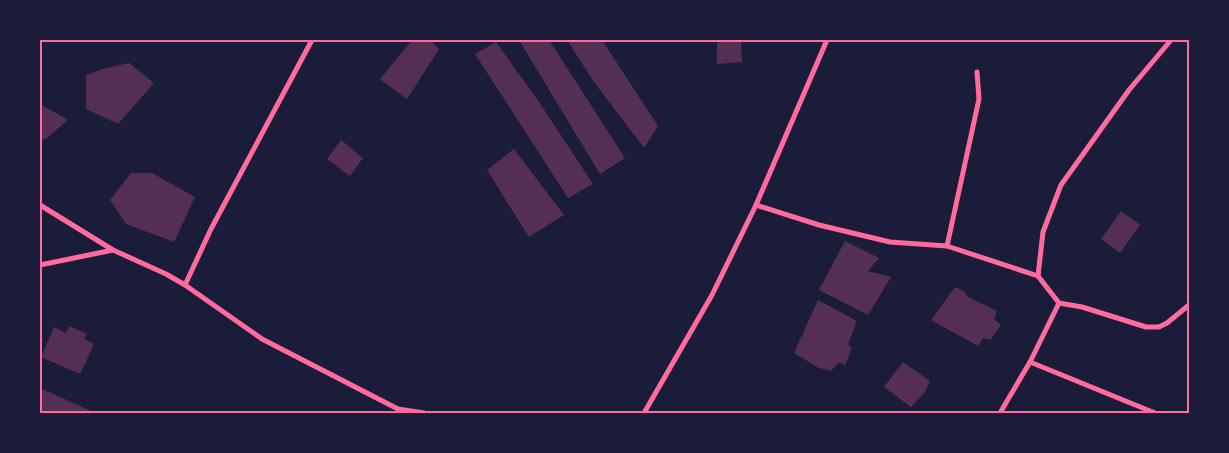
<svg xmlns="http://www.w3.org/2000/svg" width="1229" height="453" viewBox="0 0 1229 453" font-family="'Source Sans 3',sans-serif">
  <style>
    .building { fill: #542f53 }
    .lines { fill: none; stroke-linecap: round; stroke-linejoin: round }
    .minor { stroke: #ff6b9d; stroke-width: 5 }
    .neatline { fill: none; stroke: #ff6b9d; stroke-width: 2 }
  </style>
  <rect width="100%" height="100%" fill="#1b1b3a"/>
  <g class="building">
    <path d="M412 40H431L439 49 407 99 380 79Z"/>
    <path d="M519 40H549L625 158 600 174Z"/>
    <path d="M567 40H602L658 126 644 148 594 82Z"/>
    <path d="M717 40H741L742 62 717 64Z"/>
    <path d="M496 42 539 102 593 184 568 198 475 54Z"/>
    <path d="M129 63 154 83 118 124 86 109V75L106 68Z"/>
    <path d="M40 104 68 120 47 138 40 141Z"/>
    <path d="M341 140 363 158 350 176 327 159Z"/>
    <path d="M514 149 564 215 529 237 487 170Z"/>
    <path d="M131 173H152L195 197 174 242 126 224 110 200Z"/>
    <path d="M1121 211 1140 225 1120 253 1101 239Z"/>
    <path d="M845 241 879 258 868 271 891 277 868 315 819 290Z"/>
    <path d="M955 287 964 291 968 297 997 311 994 319 1001 325 990 340 983 338 978 346 931 320Z"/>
    <path d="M818 300 857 321 848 344 852 348 845 365 839 362 831 371 819 368 794 353Z"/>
    <path d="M69 326 87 334 84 339 94 344 80 374 41 357 54 327 66 333Z"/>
    <path d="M903 362 930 381 925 392 911 407 884 387Z"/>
    <path d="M40 388 91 411 90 413H40Z"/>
  </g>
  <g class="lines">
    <g class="minor">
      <path d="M1171 40 1129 90 1061 185 1043 232 1038 276 1059 303 1082 307 1146 327H1159L1167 323 1189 305"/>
      <path d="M40 205 113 250 166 274 185 285 262 339 398 409 424 413"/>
      <path d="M756 205 819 225 890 242 947 246 1038 276"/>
      <path d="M947 246 979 99 977 72"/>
      <path d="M40 265 113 250"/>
      <path d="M185 285 211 229 312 40"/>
      <path d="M1030 362 1155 413"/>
      <path d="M644 413 712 295 756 205 827 40"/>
      <path d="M1000 413 1030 362 1059 303"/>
    </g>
  </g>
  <rect width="1229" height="453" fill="none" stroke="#1b1b3a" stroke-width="82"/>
  <rect x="41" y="41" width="1147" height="371" class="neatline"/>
</svg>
